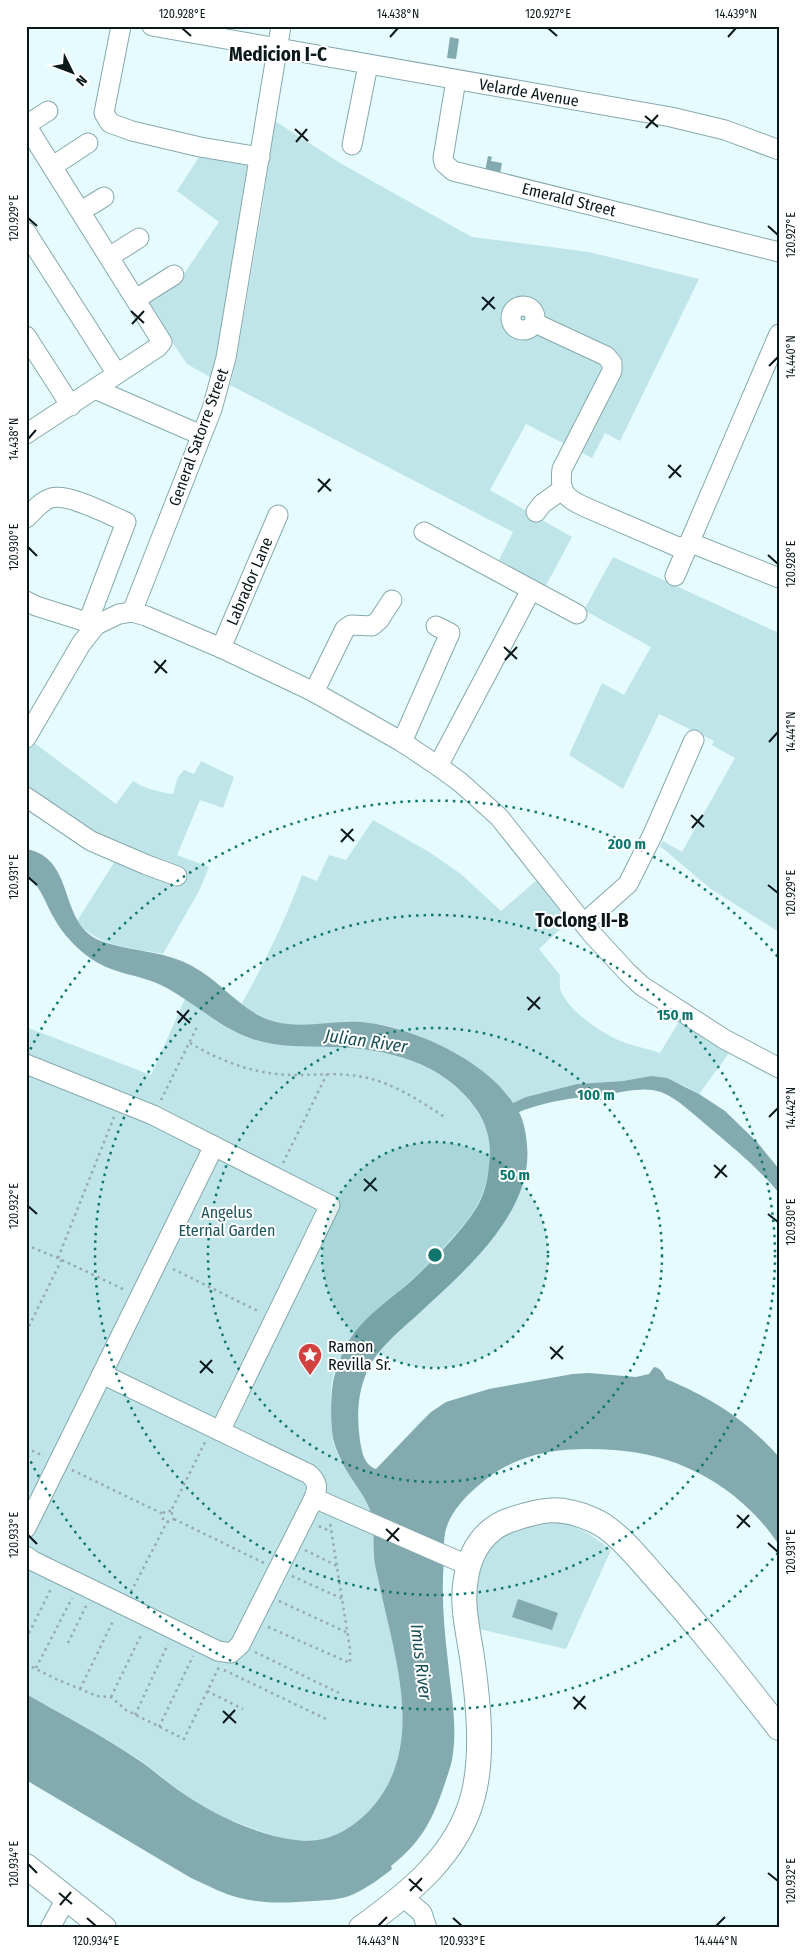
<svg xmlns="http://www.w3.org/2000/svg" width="805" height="1954" viewBox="0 0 805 1954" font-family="'Fira Sans Condensed',sans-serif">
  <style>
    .green { fill: #bfe5e9 }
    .water { fill: #83aaaf }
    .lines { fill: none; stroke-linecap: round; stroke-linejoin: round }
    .minor-casing { stroke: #85a9ad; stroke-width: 21 }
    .major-casing { stroke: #85a9ad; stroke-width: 26 }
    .path { stroke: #97aaad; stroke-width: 2.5; stroke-dasharray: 2.5 4; stroke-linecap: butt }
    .minor { stroke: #fff; stroke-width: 19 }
    .major { stroke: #fff; stroke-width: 24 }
    .ticks { fill: none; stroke: #0a181a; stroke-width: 2 }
    .ring { fill: none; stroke: #0f766e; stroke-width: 2.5; stroke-dasharray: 2.5 5 }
    .labels { text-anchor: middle; stroke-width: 4; stroke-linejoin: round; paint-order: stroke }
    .street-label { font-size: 16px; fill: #0a181a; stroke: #fff }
    .park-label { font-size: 16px; fill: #1d555c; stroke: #fff }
    .poi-label { font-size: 16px; fill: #0a181a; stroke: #fff; text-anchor: start }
    .water-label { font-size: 18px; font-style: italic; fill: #175157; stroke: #fff }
    .quarter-label { font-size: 19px; font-weight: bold; fill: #0a181a; stroke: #fff }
    .centre { fill: #0f766e; stroke: #fff; stroke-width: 2.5 }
    .ring-label { font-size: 15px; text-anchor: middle; font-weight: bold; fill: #0f766e; stroke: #fff; stroke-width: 4; stroke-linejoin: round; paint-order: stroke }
    .neatline { fill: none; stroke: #0a181a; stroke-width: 2 }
    .ticks-label { font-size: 12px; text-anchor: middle; fill: #0a181a }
  </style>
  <rect width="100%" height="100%" fill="#e5fbfe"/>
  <g class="green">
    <path d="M275 121 340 163 472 237 589 252 699 279 620 441 605 433 592 458 526 424 490 490 572 537 544 589 497 564 513 532 230 385 236 362 263 202Z"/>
    <path d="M203 151 250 161 215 380 187 364 145 301 180 280 219 222 177 191Z"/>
    <path d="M613 557 779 633V932L711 889 660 846 663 841 682 852 735 758 712 745 714 741 659 714 623 789 569 755 602 683 624 695 651 647 584 610Z"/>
    <path d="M33 742 116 804 133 781C146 789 158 792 173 794L178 777 184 770 194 774 201 761 234 777 223 808 200 800 177 855 209 867 199 891 163 954C131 947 99 948 77 921L122 850 26 794V752Z"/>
    <path d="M373 820 429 852 461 874 501 911 538 879 570 920 539 949 560 975C560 980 559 986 561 991 569 1012 605 1036 626 1043 637 1047 649 1049 660 1053L680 1020 729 1053 699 1094 683 1085 651 1076 623 1081 577 1084 526 1097 513 1103C503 1087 489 1077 474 1067 439 1043 402 1024 359 1022 331 1021 301 1030 275 1022 263 1018 252 1011 241 1005 265 962 285 921 302 875L317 881 329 855 346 860Z"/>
    <path d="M185 999C209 1016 234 1037 264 1042 293 1048 324 1045 354 1047 405 1051 460 1075 484 1123 491 1136 491 1153 489 1167 484 1205 466 1223 441 1250 431 1261 421 1272 409 1282 377 1310 342 1335 332 1381 330 1392 331 1429 333 1441 335 1449 341 1461 346 1468 354 1483 366 1497 371 1514 377 1533 373 1554 377 1574 393 1652 437 1770 352 1826 318 1848 288 1842 252 1828 238 1823 223 1818 210 1811 183 1797 162 1775 137 1758 101 1735 63 1714 26 1694V1027L151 1075Z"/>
    <path d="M525 1522C535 1522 546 1521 556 1522 577 1523 595 1538 611 1550L566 1649 479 1629 475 1590 477 1572 492 1540Z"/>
  </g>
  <g class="water">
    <path d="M450 37 459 39 456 59 447 58Z"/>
    <path d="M488 156 492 157 491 161 502 163 500 174 485 171Z"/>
    <path d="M26 849C77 858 57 924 101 941 131 952 163 950 192 966 223 982 241 1013 276 1022 304 1029 332 1020 360 1022 409 1025 486 1060 513 1103L526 1097 577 1084 623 1081 651 1076 667 1078 699 1094 725 1111 757 1142 779 1169V1193C758 1168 735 1149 710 1128 695 1116 679 1099 661 1092 644 1086 624 1092 608 1094 575 1098 550 1100 519 1112 524 1122 526 1133 527 1145 534 1214 461 1274 415 1317 397 1333 375 1351 366 1374 357 1396 357 1418 360 1441 362 1452 364 1465 376 1469L420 1423 431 1412 446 1402 489 1389 573 1374 589 1373 636 1377 649 1374 654 1367C661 1368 663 1373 666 1379 712 1398 746 1420 779 1457V1545C742 1489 681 1454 614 1450 567 1447 523 1450 485 1480 470 1492 453 1508 447 1526 443 1537 444 1549 444 1560 441 1594 444 1628 448 1662 451 1694 458 1727 452 1760 450 1770 446 1779 443 1789 431 1823 420 1843 391 1866L392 1869C381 1878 367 1888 354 1894 341 1900 327 1900 313 1901 288 1903 264 1904 240 1898 223 1894 207 1885 191 1878L26 1780V1694C63 1715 102 1735 137 1759 151 1768 164 1780 178 1790 210 1813 256 1835 296 1840 322 1844 346 1833 365 1815 431 1751 393 1654 378 1578 376 1570 374 1562 374 1553 373 1539 375 1524 370 1510 364 1494 352 1481 344 1466 341 1459 336 1450 334 1442 330 1429 330 1388 335 1374 339 1361 344 1347 352 1336 368 1314 389 1300 409 1283 429 1265 471 1223 481 1199 486 1188 488 1177 489 1165 492 1145 488 1126 476 1109 444 1062 385 1048 332 1047 304 1046 274 1048 247 1037 218 1026 194 1003 167 988 137 972 109 976 81 951 70 941 61 931 54 918 45 903 42 887 26 876Z"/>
    <path d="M518 1599 558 1613 552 1630 512 1617Z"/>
  </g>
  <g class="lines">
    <defs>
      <g id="minor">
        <path d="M121 26 104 113 110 123 132 131 200 147 260 157"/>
        <path d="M152 26 671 117 725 130 779 150"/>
        <path d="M456 80 443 158 444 163 453 171 779 252"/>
        <path d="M26 125 162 342 158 347 26 434"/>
        <path d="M26 125 48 111"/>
        <path d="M352 145 368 65"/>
        <path d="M53 166 88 143"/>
        <path d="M81 211 104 197"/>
        <path d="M26 232 117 374"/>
        <path d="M109 257 139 238"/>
        <path d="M136 299 174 275"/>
        <circle cx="523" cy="318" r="12"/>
        <path d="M535 323 606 356 612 363V371L562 469C559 492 565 498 585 507L678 547 696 545 779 578"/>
        <path d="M26 336 71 406"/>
        <path d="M95 389 201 435"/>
        <path d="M536 512 542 504 563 489"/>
        <path d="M26 518C34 511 41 501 51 498 69 493 109 515 126 522L88 622"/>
        <path d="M424 532 577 614"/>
        <path d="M675 576 779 334"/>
        <path d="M26 601 36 606 96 625"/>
        <path d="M132 612 146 616 221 648 314 692 402 742 438 766 460 782 499 817 592 934 628 973 642 986 724 1039 779 1068"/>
        <path d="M221 648 278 515"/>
        <path d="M314 692 345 629 351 625 372 626 379 620 392 600"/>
        <path d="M26 738 81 644 96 625 119 614 132 612 212 409 226 358 281 26"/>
        <path d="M402 742 450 633 436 626"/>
        <path d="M438 766 531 590"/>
        <path d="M26 797 91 841 147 865 177 876"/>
        <path d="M584 923 628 884 653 834 694 740"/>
        <path d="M26 1064 153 1115 330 1205 220 1431"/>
        <path d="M102 1374 214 1146"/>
        <path d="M314 1498 458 1561"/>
        <path d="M26 1528 102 1374 309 1474C318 1482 318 1488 314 1498L240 1645 231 1653 218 1651 33 1561 26 1556"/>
        <path d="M403 1897 422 1913 427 1928"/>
        <path d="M50 1928 67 1897"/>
      </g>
      <g id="major">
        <path d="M26 1866 104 1928"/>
        <path d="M361 1928C408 1894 458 1855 473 1796 484 1754 478 1699 472 1657 468 1631 461 1604 466 1578 470 1550 486 1527 513 1519 543 1509 561 1506 591 1519 615 1528 639 1559 656 1578 699 1626 739 1677 779 1728"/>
      </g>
    </defs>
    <use href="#minor" class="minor-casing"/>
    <use href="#major" class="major-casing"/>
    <g class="path">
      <path d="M190 1043C222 1062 257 1075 295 1075 319 1075 345 1072 368 1078 396 1085 422 1102 446 1118"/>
      <path d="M161 1100 198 1025"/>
      <path d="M283 1163 327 1074"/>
      <path d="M26 1245 58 1258 125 1290"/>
      <path d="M58 1258 114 1117"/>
      <path d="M173 1269 260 1312"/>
      <path d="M26 1332 62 1259"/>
      <path d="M26 1448 44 1456"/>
      <path d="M72 1470 163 1514"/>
      <path d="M171 1511H165L163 1514V1520L169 1522 174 1519 171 1511 205 1442"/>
      <path d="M174 1519 264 1563"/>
      <path d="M319 1526 332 1532"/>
      <path d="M305 1550 337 1566"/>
      <path d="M292 1576 343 1599"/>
      <path d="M131 1592 167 1522"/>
      <path d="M279 1601 348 1633"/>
      <path d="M268 1627 350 1663V1649L330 1523"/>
      <path d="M26 1639 51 1589"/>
      <path d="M68 1643 87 1604"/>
      <path d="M255 1652 339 1693"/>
      <path d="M26 1664 56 1679 80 1689 97 1696 111 1697 126 1710 184 1739 219 1667"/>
      <path d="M36 1668 72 1598"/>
      <path d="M224 1670 326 1719"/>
      <path d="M80 1689 114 1619"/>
      <path d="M207 1691 243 1709"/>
      <path d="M111 1697 142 1633"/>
      <path d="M135 1715 168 1644"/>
      <path d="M159 1727 193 1656"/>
    </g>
    <use href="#minor" class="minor"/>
    <use href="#major" class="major"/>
  </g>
  <path class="ticks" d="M182 28 191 36M548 28 557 36M390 37 398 28M728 37 736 28M645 116 658 127M646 128 658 115M295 129 308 141M296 142 307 129M28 218 37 226M768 226 778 235M482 297 495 309M482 310 494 297M131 311 144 323M132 324 144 311M769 366 778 357M28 439 36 430M668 465 681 477M669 478 681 465M318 479 331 491M318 492 330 479M28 547 37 556M768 555 778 564M504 647 517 659M505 660 517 647M154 661 167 673M155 673 166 660M769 742 778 732M691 815 704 827M692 828 703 815M341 829 354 841M341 842 353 829M28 877 37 885M768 885 778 893M527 997 540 1009M528 1010 540 997M177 1011 190 1023M178 1023 189 1010M769 1117 778 1108M714 1165 727 1177M715 1178 726 1165M364 1179 377 1191M364 1191 376 1178M28 1206 37 1214M768 1214 778 1222M550 1347 563 1359M551 1359 563 1346M200 1361 213 1373M200 1373 212 1360M737 1515 750 1527M737 1528 749 1515M386 1529 399 1541M28 1535 37 1544M387 1541 399 1528M768 1543 778 1552M573 1697 586 1709M574 1709 585 1696M223 1711 236 1723M223 1723 235 1710M28 1864 37 1873M768 1873 778 1881M409 1879 422 1891M410 1891 422 1878M59 1893 72 1904M60 1905 71 1892M87 1918 96 1926M453 1918 462 1926M378 1926 387 1917M716 1926 725 1917"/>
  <circle cx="435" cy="1255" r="113" fill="#0f766e" fill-opacity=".12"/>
  <g class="ring">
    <circle cx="435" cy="1255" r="113"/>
    <circle cx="435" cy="1255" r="227"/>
    <circle cx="435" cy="1255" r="340"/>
    <path d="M778 1553A454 454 0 0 1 27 1454M27 1056A454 454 0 0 1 778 957"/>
  </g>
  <defs>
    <symbol id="sight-pin" viewBox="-11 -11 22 30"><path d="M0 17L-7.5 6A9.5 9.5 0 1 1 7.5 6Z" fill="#d0413f" stroke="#fff"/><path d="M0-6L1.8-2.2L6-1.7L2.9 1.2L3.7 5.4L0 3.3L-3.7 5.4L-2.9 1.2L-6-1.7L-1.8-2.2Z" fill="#fff"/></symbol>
  </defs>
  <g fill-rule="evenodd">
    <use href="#sight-pin" x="296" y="1341" width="28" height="38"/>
  </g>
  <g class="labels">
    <g class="street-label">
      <text transform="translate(529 92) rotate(10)" y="6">Velarde Avenue</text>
      <text transform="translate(569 199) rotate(14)" y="6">Emerald Street</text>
      <text transform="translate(198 437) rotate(-70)" y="6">General Satorre Street</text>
      <text transform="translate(249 581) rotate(-67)" y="6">Labrador Lane</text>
    </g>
    <g class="park-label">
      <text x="227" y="1218">Angelus<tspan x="227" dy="18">Eternal Garden</tspan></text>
    </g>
    <g class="poi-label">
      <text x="328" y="1352">Ramon<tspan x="328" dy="18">Revilla Sr.</tspan></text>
    </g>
    <g class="water-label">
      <text transform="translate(366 1041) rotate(8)" y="6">Julian River</text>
      <text transform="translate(421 1662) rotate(83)" y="6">Imus River</text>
    </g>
    <g class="quarter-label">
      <text x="278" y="61">Medicion I-C</text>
      <text x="582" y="927">Toclong II-B</text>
    </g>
  </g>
  <circle cx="435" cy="1255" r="8" class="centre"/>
  <g class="ring-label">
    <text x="627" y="849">200 m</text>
    <text x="675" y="1020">150 m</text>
    <text x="596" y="1100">100 m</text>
    <text x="515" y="1180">50 m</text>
  </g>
  <rect width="805" height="1954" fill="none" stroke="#ffffff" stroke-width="55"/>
  <g transform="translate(72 72) rotate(132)" stroke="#ffffff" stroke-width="4" paint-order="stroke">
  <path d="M0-4L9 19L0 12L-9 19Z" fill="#0a181a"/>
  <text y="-8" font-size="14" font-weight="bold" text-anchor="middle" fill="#0a181a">N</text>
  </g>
  <rect x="28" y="28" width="750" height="1898" class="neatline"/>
  <g class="ticks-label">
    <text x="182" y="18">120.928°E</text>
    <text x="398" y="18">14.438°N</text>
    <text x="548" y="18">120.927°E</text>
    <text x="736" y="18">14.439°N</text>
    <text transform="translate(14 218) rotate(-90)" y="4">120.929°E</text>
    <text transform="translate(791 235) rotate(-90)" y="4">120.927°E</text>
    <text transform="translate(791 357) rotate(-90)" y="4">14.440°N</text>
    <text transform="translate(14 439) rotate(-90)" y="4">14.438°N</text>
    <text transform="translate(14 547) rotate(-90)" y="4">120.930°E</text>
    <text transform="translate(791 564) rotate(-90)" y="4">120.928°E</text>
    <text transform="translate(791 732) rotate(-90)" y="4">14.441°N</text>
    <text transform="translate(14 877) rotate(-90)" y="4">120.931°E</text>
    <text transform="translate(791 893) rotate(-90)" y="4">120.929°E</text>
    <text transform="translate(791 1108) rotate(-90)" y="4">14.442°N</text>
    <text transform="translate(14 1206) rotate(-90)" y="4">120.932°E</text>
    <text transform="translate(791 1222) rotate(-90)" y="4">120.930°E</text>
    <text transform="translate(14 1535) rotate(-90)" y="4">120.933°E</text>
    <text transform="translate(791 1552) rotate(-90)" y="4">120.931°E</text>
    <text transform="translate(14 1864) rotate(-90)" y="4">120.934°E</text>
    <text transform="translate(791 1881) rotate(-90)" y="4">120.932°E</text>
    <text x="96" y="1945">120.934°E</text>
    <text x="378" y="1945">14.443°N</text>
    <text x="462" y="1945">120.933°E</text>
    <text x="716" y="1945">14.444°N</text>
  </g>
</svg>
